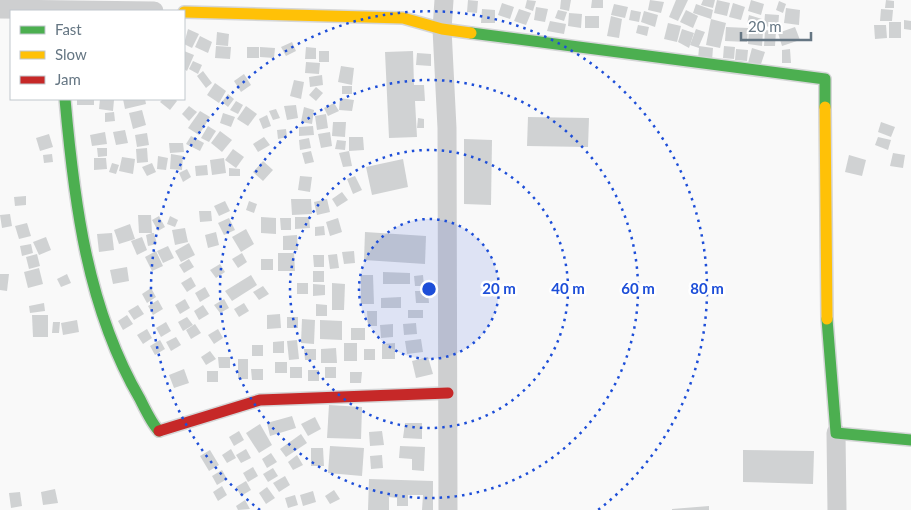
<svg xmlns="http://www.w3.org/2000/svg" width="911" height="510" viewBox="0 0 911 510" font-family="Lato,sans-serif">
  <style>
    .building { fill: #d0d2d3 }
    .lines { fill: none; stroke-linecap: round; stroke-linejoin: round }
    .fast-casing { stroke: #d5d6d7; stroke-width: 14 }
    .slow-casing { stroke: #d5d6d7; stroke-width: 14 }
    .jam-casing { stroke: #d5d6d7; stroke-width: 14 }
    .street { stroke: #cecfd0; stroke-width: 19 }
    .fast { stroke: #4caf50; stroke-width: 11 }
    .slow { stroke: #ffc107; stroke-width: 11 }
    .jam { stroke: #c62828; stroke-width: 11 }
    .ring { fill: none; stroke: #1d4ed8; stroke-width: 2.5; stroke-dasharray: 2.5 5 }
    .centre { fill: #1d4ed8; stroke: #fff; stroke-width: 2.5 }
    .ring-label { font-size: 15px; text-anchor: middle; font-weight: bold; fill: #1d4ed8; stroke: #fff; stroke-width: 5; stroke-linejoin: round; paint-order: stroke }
  </style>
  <rect width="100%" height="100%" fill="#f9f9f9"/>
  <g class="building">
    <path d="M468 0 478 1 477 13 467 12Z"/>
    <path d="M527 0 536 1 533 11 525 8Z"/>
    <path d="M561 0H571L569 11 560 9Z"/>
    <path d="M592 0H603V8H591Z"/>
    <path d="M650 0 664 2 661 13 648 10Z"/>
    <path d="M676 0H688L678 21 669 17Z"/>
    <path d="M703 0H715L713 8 701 5Z"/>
    <path d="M717 0 730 3 727 16 714 13Z"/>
    <path d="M751 0 764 4 761 15 748 11Z"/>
    <path d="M886 0 894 1V8H885Z"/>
    <path d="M779 1 786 4 783 13 776 10Z"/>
    <path d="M502 3 514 7 510 19 498 15Z"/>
    <path d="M733 3 745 7 741 20 729 17Z"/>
    <path d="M614 4 628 7 625 18 611 15Z"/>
    <path d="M696 4 713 10 711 19 693 13Z"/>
    <path d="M536 7 548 9 545 22 534 20Z"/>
    <path d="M786 8 800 10 799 25 784 23Z"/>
    <path d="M482 9 495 10V23H481Z"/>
    <path d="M519 9 531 13 526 25 514 21Z"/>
    <path d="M881 9 893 10 892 21H880Z"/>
    <path d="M558 10 567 12 564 21 555 18Z"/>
    <path d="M631 10 641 12 639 22 629 20Z"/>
    <path d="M686 10 698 16 693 28 680 22Z"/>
    <path d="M644 11 658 15 655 27 641 22Z"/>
    <path d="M569 13 582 14 581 28 568 26Z"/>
    <path d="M765 14 779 15 778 28 764 26Z"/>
    <path d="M749 15 762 19 759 28 747 24Z"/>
    <rect x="585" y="16" width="14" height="12"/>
    <path d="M611 16 622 19 619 38 607 36Z"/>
    <path d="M711 19 726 23 720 48 706 45Z"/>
    <path d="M904 20 911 21V30L904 29Z"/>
    <path d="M550 21 566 24 564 34 547 31Z"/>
    <rect x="889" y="22" width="12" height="16"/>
    <path d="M668 23 681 26 677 42 664 39Z"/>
    <path d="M638 25 649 27 647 36 636 33Z"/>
    <path d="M874 25H886L887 38 875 39Z"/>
    <path d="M726 27 748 28 747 42 725 41Z"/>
    <path d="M795 27 800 40 782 46 778 33Z"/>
    <path d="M188 29 199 34 192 48 184 44Z"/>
    <path d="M682 29 694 33 689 48 678 42Z"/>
    <path d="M696 29 705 32 699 46 713 48 712 61 698 59 699 48 690 45Z"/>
    <path d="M749 30 763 32 762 46 748 44Z"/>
    <path d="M765 30 776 31 775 46H764Z"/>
    <path d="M217 32 229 34 228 46 216 45Z"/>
    <path d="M200 36 212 42 208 53 195 47Z"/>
    <path d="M292 42 296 51 286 56 281 47Z"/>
    <path d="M216 46 231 47 230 59 215 58Z"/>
    <path d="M724 46 735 47 734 59 723 58Z"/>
    <rect x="247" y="47" width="12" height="11"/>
    <path d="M260 47 275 48 274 58 260 57Z"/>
    <path d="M306 47 316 48V59H305Z"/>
    <path d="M752 48 765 52 760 67 748 63Z"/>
    <path d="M736 49 748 50 747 61 735 60Z"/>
    <path d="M790 49 791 63H782V50Z"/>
    <path d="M184 51 194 55 187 71 184 69Z"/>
    <rect x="319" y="51" width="10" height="11"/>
    <path d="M413 51 414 85H424L425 101H415L417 137 389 138 385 52Z"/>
    <path d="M417 53 431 54V66L416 65Z"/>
    <path d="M193 61 202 65 198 74 189 69Z"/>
    <path d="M306 62 320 63 319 74 305 73Z"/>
    <path d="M341 66 354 68 352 85 338 82Z"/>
    <path d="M203 71 212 83 206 88 197 76Z"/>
    <path d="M244 74 251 85 241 92 234 81Z"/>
    <path d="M322 75 323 85 310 87 309 77Z"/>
    <path d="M294 80 304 82 301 99 290 96Z"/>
    <path d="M215 83 226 91 219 103 207 95Z"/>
    <rect x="342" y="86" width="10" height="8"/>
    <path d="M316 87 323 93 316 101 309 95Z"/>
    <path d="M228 94 234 99 228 107 222 102Z"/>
    <path d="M340 98 354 100 352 111 339 110Z"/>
    <rect x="77" y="99" width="17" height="6"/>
    <path d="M100 99 114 100 113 111 99 109Z"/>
    <path d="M123 99H145L146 104 125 109Z"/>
    <path d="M163 99H175L177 101 170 110 160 102Z"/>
    <path d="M236 101 243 105 238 114 230 110Z"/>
    <path d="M334 103 339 111 328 116 324 108Z"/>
    <path d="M296 105 298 118 287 120 284 106Z"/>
    <path d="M189 106 197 112 189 121 182 114Z"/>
    <path d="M246 106 257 114 248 126 237 119Z"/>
    <path d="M304 107 314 110 312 124 301 122Z"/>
    <path d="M276 109 280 118 273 120 269 111Z"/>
    <path d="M142 110 146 125 133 129 129 113Z"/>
    <path d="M200 111 210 117 199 135 188 128Z"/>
    <path d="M114 112 115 121 105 122V113Z"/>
    <path d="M223 113 235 117 231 127 220 123Z"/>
    <path d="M326 114 328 128 317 130 315 116Z"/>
    <path d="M267 115 271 126 263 129 259 119Z"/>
    <path d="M528 117 589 118 588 147 527 146Z"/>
    <path d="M418 118 424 119V128H417Z"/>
    <path d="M333 122H346L345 137 332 136Z"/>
    <path d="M881 122 895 127 891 137 878 132Z"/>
    <path d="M208 126 216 131 209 142 201 138Z"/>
    <path d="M313 126 314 135 299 136V127Z"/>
    <path d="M286 129 287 137 278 139 277 130Z"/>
    <path d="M125 130 128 143 116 145 113 132Z"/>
    <path d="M220 131 232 140 222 152 211 143Z"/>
    <path d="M105 132 107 144 92 146 90 135Z"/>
    <path d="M330 132 332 146 321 148 318 134Z"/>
    <path d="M147 133 149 145 137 147 135 135Z"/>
    <path d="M49 134 53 147 40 151 36 138Z"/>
    <path d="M191 136 204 143 200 151 186 144Z"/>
    <path d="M264 137 270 145 258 152 253 144Z"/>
    <path d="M349 137H363L364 150 349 151Z"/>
    <path d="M878 137 891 140 888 150 875 145Z"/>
    <path d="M309 138 311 148 300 150 299 140Z"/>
    <path d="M464 139 492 140 491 205 464 204Z"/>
    <path d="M337 140 346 141 345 150 335 149Z"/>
    <path d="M169 143H183L184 152 170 153Z"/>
    <path d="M97 148H107V156L98 157Z"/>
    <path d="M147 148 148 162 137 163 136 149Z"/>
    <path d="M233 149 244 157 236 168 225 160Z"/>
    <path d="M311 151 314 162 305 164 302 153Z"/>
    <path d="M349 151 352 166 343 167 339 153Z"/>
    <path d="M893 153 905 155 903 168 890 166Z"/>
    <path d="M52 154 53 162 44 163 43 155Z"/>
    <path d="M171 154 183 156 182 170 170 169Z"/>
    <path d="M849 155 866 160 862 176 845 172Z"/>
    <path d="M158 156 168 158 166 170 157 169Z"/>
    <path d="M122 157 135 159 133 174 119 171Z"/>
    <path d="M94 158H106L107 169 94 170Z"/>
    <path d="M224 158 226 173 212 175 210 160Z"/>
    <path d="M403 159 408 187 372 195 366 167Z"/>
    <path d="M263 161 273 170 263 181 253 172Z"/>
    <path d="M112 163 119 165 116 174 109 172Z"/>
    <path d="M152 163 156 172 147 176 142 167Z"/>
    <path d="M207 165 208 175 196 176 195 166Z"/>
    <path d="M229 168 240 169V176H229Z"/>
    <path d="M187 169 191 177 183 182 179 173Z"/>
    <path d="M300 176 312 177 310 192 298 190Z"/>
    <path d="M355 176 362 190 353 194 347 179Z"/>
    <path d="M342 192 348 200 337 207 332 199Z"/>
    <path d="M26 196V205L15 206 14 197Z"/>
    <path d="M291 199H311L312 214 292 215Z"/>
    <path d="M327 199 330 212 317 215 314 202Z"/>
    <path d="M225 201 230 211 219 216 214 206Z"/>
    <path d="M249 201 257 204 254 213 246 210Z"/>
    <path d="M199 211H211L212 221 200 222Z"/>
    <path d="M10 214 12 226 2 228 0 215Z"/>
    <path d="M138 215H151L152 233H139Z"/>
    <path d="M159 216 165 227 158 231 152 220Z"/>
    <path d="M170 216 178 220 175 227 167 224Z"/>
    <path d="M261 217 276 218V234L261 233Z"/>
    <path d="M295 217H309L310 228 295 229Z"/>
    <path d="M229 218 235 230 224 235 218 223Z"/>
    <path d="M280 218H291V230H281Z"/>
    <path d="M338 218 342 232 330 236 326 222Z"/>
    <path d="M27 223 31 236 19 239 15 226Z"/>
    <path d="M130 224 135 239 119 244 114 230Z"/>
    <path d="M324 226 325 235 315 236V227Z"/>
    <path d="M185 228 188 242 175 245 172 230Z"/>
    <path d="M246 229 254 244 241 252 232 237Z"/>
    <path d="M216 232 219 245 208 248 205 235Z"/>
    <path d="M365 232 426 236 425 264 364 260Z"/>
    <path d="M112 233 114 250 99 252 97 234Z"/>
    <path d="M152 233H154L157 244 148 246 146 235Z"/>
    <path d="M297 235 298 250H283V236Z"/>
    <path d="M46 237 51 250 39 255 33 242Z"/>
    <path d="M142 237 147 250 137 255 131 241Z"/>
    <path d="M189 243 195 255 181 262 175 251Z"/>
    <path d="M31 244 33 253 22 256 20 246Z"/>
    <path d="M168 246 174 258 163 263 157 251Z"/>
    <path d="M156 251 163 266 152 271 145 257Z"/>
    <path d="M354 251 355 263 344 264 342 252Z"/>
    <path d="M242 253 247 262 238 268 232 259Z"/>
    <path d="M278 253H294L295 271H278Z"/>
    <path d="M37 254 40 266 29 269 26 257Z"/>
    <path d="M337 254 339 268 330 269 328 255Z"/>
    <path d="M313 255H324V267H314Z"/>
    <path d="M189 259 194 267 184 273 179 265Z"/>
    <rect x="261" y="259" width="12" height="11"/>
    <path d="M220 264 225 272 216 278 210 270Z"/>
    <path d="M127 267 129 281 113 284 110 270Z"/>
    <path d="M39 268 43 284 28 288 24 272Z"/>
    <rect x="313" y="271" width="11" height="11"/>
    <path d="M383 272 410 273V284H383Z"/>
    <path d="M0 274H9L7 291 0 290Z"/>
    <path d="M67 274 71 283 61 287 57 279Z"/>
    <path d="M251 275 257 285 232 301 225 291Z"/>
    <path d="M361 275H373L374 304H361Z"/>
    <path d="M423 275 424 286H415L414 276Z"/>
    <path d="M191 277 196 286 187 292 181 283Z"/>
    <rect x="297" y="283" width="11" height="11"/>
    <path d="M332 283 345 284 344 310H332Z"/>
    <path d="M313 284 325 285V295L313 296Z"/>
    <path d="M263 286 269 294 259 300 253 292Z"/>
    <path d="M205 287 210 296 200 302 195 293Z"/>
    <path d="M151 288 156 297 147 303 142 294Z"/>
    <path d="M415 291H428L429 303H416Z"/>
    <path d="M401 297V308H381V298Z"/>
    <path d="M185 299 190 308 180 314 175 305Z"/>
    <path d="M224 299 229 308 220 313 214 305Z"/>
    <path d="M158 300 163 309 153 315 148 306Z"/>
    <path d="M44 303 45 311 30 313 29 306Z"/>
    <path d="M244 303 249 311 239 317 234 309Z"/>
    <path d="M316 304 327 305V316H316Z"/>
    <path d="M138 305 144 314 134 320 128 311Z"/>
    <path d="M203 305 209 314 199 320 194 311Z"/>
    <rect x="408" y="310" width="15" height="8"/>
    <path d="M367 311H377V326H368Z"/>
    <path d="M280 314 281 328 267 329V315Z"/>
    <path d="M32 315H48V337H33Z"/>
    <path d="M127 315 133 324 123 330 118 321Z"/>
    <path d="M187 317 193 325 183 331 178 322Z"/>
    <rect x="287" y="317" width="11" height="11"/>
    <path d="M302 319 315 320 314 344 301 343Z"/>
    <path d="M77 320 79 332 63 335 61 323Z"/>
    <path d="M320 320 342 321V340L320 339Z"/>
    <path d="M53 322H60L59 333H52Z"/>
    <path d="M166 322 171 331 161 337 156 328Z"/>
    <path d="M416 323 417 334 404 335 403 324Z"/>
    <path d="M195 324 201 333 191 339 186 330Z"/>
    <path d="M393 324V337L381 338 380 325Z"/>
    <rect x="351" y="328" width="14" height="12"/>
    <path d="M147 329 152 338 143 344 137 335Z"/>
    <path d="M218 329 223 338 214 344 208 335Z"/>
    <path d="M176 337 181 345 171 351 166 342Z"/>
    <path d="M421 339 423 352 407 354 405 341Z"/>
    <path d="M160 340 165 349 155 355 150 346Z"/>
    <path d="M297 340 299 359 289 360 287 341Z"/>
    <path d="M284 341V353H273V342Z"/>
    <rect x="344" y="343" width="13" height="18"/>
    <path d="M395 343V359H382V344Z"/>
    <rect x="252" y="345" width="11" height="11"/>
    <path d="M336 348 337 363H321V349Z"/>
    <path d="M304 349H316V360H305Z"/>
    <rect x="364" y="349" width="11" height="11"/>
    <path d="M210 351 216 359 206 365 201 357Z"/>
    <path d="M218 357H230V368H219Z"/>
    <path d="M428 357 433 374 416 378 412 361Z"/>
    <rect x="238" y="359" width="10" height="20"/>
    <rect x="275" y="362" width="12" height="11"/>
    <rect x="290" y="367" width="12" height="11"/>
    <rect x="325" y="367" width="11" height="11"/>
    <path d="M184 369 189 383 174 388 169 375Z"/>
    <path d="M251 369H263V380H252Z"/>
    <rect x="308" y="370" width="11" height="11"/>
    <rect x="207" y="371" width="11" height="11"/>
    <path d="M350 372H362L361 383H350Z"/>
    <path d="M329 405 362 407 361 439 327 438Z"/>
    <path d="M292 416 296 428 270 436 267 423Z"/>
    <path d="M315 417 321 429 308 436 301 424Z"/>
    <path d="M405 423H422V439L403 438Z"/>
    <path d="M260 424 272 445 259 453 246 433Z"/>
    <path d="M239 431 244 440 234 446 229 437Z"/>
    <path d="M382 431 384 445 370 446 369 432Z"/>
    <path d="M301 434 307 443 286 457 280 449Z"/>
    <path d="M330 446 364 448 362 476 328 473Z"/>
    <path d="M400 446 425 447 424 471 412 470V459L399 458Z"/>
    <path d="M311 448H323L324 466H311Z"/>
    <path d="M231 449 236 458 227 463 222 455Z"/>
    <path d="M246 449 251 458 241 463 236 455Z"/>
    <path d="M210 450 219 465 209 471 200 456Z"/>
    <path d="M743 450 814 451 813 484 743 482Z"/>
    <path d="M271 453 277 462 267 468 262 459Z"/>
    <path d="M297 455 303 465 293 470 288 462Z"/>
    <path d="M382 455 383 468 371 469 370 456Z"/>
    <path d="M253 467 258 476 248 482 243 473Z"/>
    <path d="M273 468 278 476 268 482 263 474Z"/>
    <path d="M222 470 227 479 217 485 212 476Z"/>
    <path d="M285 476 290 485 279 492 273 483Z"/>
    <path d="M369 479 433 481V510H422L423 495H408V506H397V498L389 497V510H368Z"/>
    <path d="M246 481 251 490 241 496 236 487Z"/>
    <path d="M222 486 227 495 218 501 213 492Z"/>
    <path d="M267 487 275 498 266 504 259 493Z"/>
    <path d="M55 489 58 503 43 505 41 492Z"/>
    <path d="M334 490 340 499 330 504 325 496Z"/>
    <path d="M313 491 316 502 303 506 300 495Z"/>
    <path d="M20 492 22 506 11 508 9 493Z"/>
    <path d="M295 495 298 505 288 508 285 498Z"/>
    <path d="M245 500 250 509 238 510 236 506Z"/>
    <path d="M709 506V510H672V509Z"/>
  </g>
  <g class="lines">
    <defs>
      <g id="fast">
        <path d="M471 33 825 79V107"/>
        <path d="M65 99C74 202 87 308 140 399 145 409 152 424 159 431"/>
        <path d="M827 319 836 433 911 440"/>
      </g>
      <g id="slow">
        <path d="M184 12 403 18 442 29 471 33"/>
        <path d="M825 107 827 319"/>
      </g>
      <path id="jam" d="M159 431 260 400 448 393"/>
    </defs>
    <use href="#fast" class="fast-casing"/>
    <use href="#slow" class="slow-casing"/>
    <use href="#jam" class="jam-casing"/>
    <g class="street">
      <path d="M444 0 442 29 447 128 448 510"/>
      <path d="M0 9 154 11"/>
      <path d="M836 433 837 510"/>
    </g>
    <use href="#fast" class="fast"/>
    <use href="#slow" class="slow"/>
    <use href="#jam" class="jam"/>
  </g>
  <circle cx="429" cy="289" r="70" fill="#1d4ed8" fill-opacity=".12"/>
  <g class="ring">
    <circle cx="429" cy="289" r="70"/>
    <circle cx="429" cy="289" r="139"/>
    <circle cx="429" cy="289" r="209"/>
    <path d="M260 510A278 278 0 1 1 598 510"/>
  </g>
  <circle cx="429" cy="289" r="8" class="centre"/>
  <g class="ring-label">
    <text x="499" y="294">20 m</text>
    <text x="568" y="294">40 m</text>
    <text x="638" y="294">60 m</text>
    <text x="707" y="294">80 m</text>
  </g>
  <rect x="10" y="10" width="175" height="90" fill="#ffffff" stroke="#c1c8cd"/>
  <rect x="20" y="26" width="25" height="8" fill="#4caf50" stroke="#c1c8cd"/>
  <text x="55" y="35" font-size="15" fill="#657683">Fast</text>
  <rect x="20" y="51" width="25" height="8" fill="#ffc107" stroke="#c1c8cd"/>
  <text x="55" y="60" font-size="15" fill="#657683">Slow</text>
  <rect x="20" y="76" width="25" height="8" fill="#c62828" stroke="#c1c8cd"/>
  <text x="55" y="85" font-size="15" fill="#657683">Jam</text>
  <path d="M741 32v8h70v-8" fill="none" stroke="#657683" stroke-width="2.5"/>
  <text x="748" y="32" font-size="15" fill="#657683" stroke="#ffffff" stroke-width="4" paint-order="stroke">20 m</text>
</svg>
